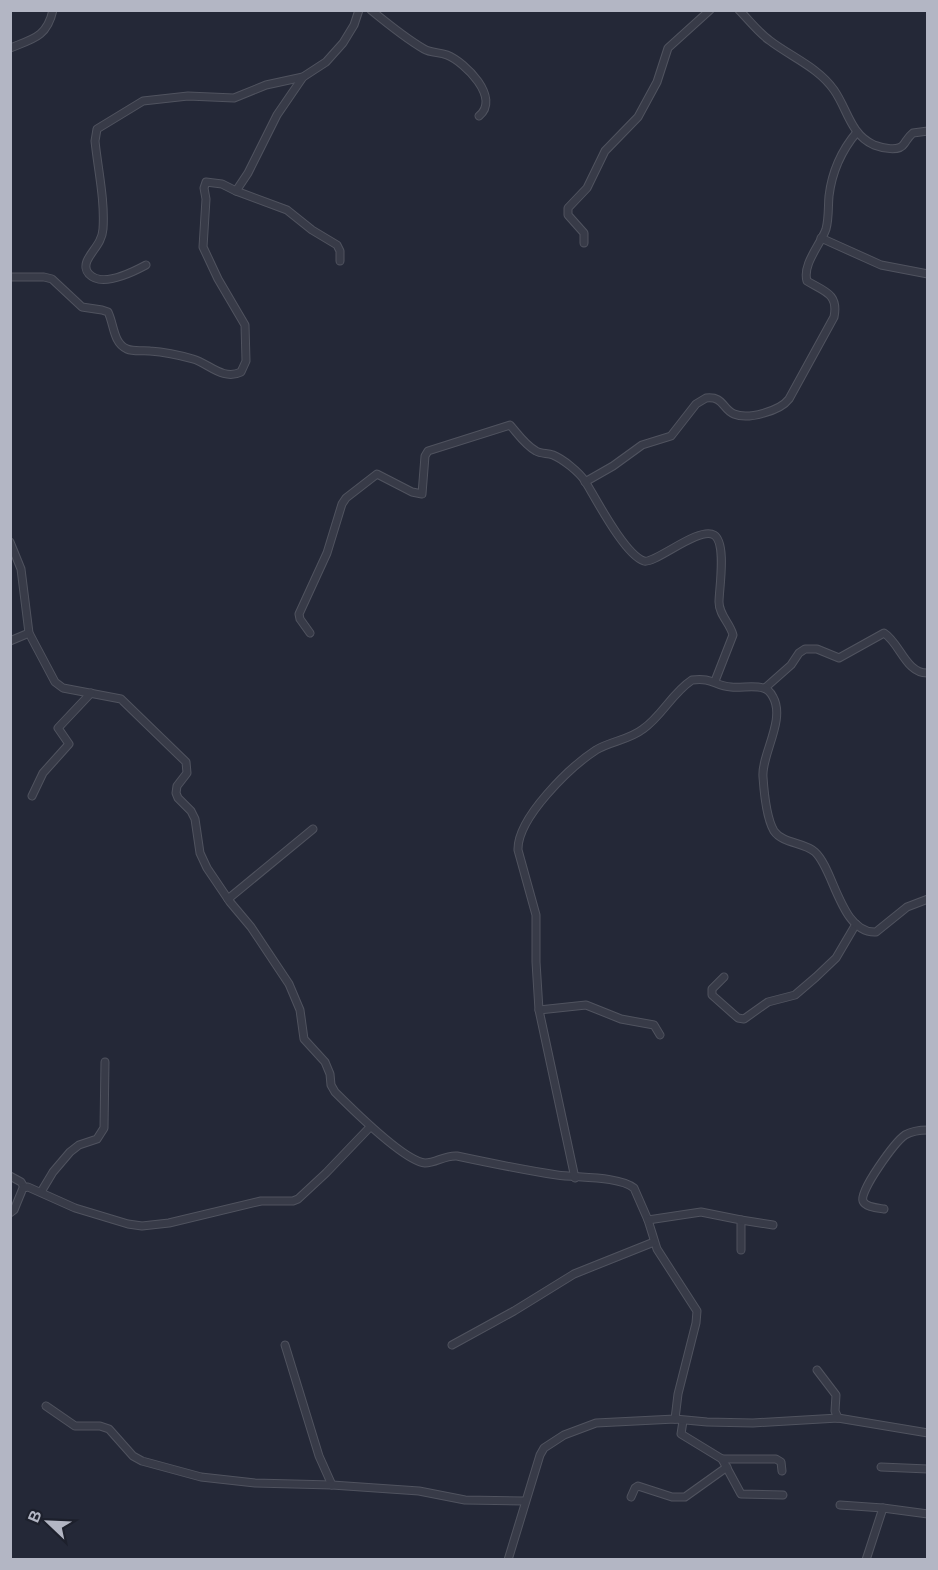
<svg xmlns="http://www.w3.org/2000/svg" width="938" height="1570" viewBox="0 0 938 1570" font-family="Helvetica,sans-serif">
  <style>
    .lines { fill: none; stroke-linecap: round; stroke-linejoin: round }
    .minor-casing { stroke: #50535f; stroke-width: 9 }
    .minor { stroke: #383b48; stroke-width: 7 }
  </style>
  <rect width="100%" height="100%" fill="#242837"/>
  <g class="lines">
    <defs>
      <g id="minor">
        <path d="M371 10C388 24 405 38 424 49 431 53 439 52 447 55 465 62 501 98 479 116"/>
        <path d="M739 10C749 20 758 32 769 40 791 57 818 67 834 90 848 110 850 134 874 145 882 148 899 152 904 144 907 140 908 137 913 133L928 131"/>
        <path d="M10 48C33 39 47 37 53 10"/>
        <path d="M236 191 287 210 312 230 337 245 340 251V261"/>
        <path d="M821 238 881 265 928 274"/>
        <path d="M584 243V233L568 215V208L587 188 605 151 638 117 657 82 668 48 710 10"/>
        <path d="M146 265C133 272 102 288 89 274 86 271 85 266 87 261 92 250 102 243 103 229 105 200 98 170 95 141L97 129 143 101 188 96 234 98 266 85 303 77 326 62 343 43 354 25 359 10"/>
        <path d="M10 277H44L52 279 82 307 102 310 108 312C114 324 113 343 127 349 134 352 143 350 150 351 164 352 179 355 193 359 208 363 223 381 241 372L246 361 245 325 218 279 203 247 206 199 204 188 206 182 222 184 236 191 248 173 277 115 303 77"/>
        <path d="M585 482 613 466 642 445 671 436 696 404 706 398C724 396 722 409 734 414 748 420 780 411 789 399L834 317C839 293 823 291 807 281 802 264 821 244 826 229 829 218 828 207 829 196 832 171 841 151 857 132"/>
        <path d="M10 542 21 569 29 633 55 682 63 688 121 699 186 762 187 773 177 786 176 793 178 798 191 811 195 819 200 853 207 868 230 902 251 927 289 984 300 1010 304 1039 325 1062 330 1074 331 1085 335 1092C351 1108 404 1161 425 1163 436 1163 445 1155 457 1156 490 1163 523 1170 557 1175 577 1178 619 1176 634 1188L648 1220 657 1249 697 1311 696 1323 678 1394 675 1419"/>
        <path d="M310 633 300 619 299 614 327 553 342 504 346 498 377 474 412 492 422 494 425 456 428 451 510 425C518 434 525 445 536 451 541 454 547 453 553 455 563 459 579 472 585 481 596 499 625 555 644 561 655 564 699 526 714 535 727 543 719 589 719 602 719 615 730 623 733 635L715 681"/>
        <path d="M10 641 29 633"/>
        <path d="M765 688 791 665 799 653 805 649H817L839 658 884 633C900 643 906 674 928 673"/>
        <path d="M32 796 43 773 69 744 58 728 91 693"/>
        <path d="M228 899 313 829"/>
        <path d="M724 977 712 989V995L738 1018 744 1019 768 1002 795 995 816 977 836 958 856 924"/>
        <path d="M539 1010 586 1005 621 1019 654 1025 660 1035"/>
        <path d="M10 1176 21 1182 24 1187"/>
        <path d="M575 1178 539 1010 536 962V915L518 850C517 818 570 767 596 750 611 741 629 740 643 729 662 716 672 693 692 680 712 677 715 686 731 687 742 688 754 685 763 688 768 689 771 693 773 697 786 720 761 755 763 777 764 792 767 819 774 831 783 844 804 842 815 852 834 869 841 934 876 932L907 907 928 899"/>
        <path d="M41 1192 53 1172 70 1152 79 1145 97 1139 104 1128 105 1062"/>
        <path d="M884 1209C878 1208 865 1207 863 1201 859 1191 895 1142 905 1135 912 1131 920 1130 928 1130"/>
        <path d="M10 1213 14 1210 23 1188 28 1187 75 1208 128 1224 142 1226 169 1223 261 1201H293L298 1199 326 1173 370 1127"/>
        <path d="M648 1220 701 1212 741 1220V1250"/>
        <path d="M741 1220 773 1225"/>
        <path d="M285 1345 319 1456 332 1485"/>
        <path d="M452 1345 514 1311 574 1274 654 1242"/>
        <path d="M817 1370 836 1395 835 1411 838 1418"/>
        <path d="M46 1406 75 1426H100L109 1429 133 1456 142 1461 201 1477 255 1483 332 1485 419 1491 465 1500 524 1501"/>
        <path d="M683 1421 681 1434 722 1459 741 1494 783 1495"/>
        <path d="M722 1459H776L781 1462 782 1471"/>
        <path d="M881 1467 928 1469"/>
        <path d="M631 1497 635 1488 638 1486 672 1497H685L727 1467"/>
        <path d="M840 1505 883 1508"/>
        <path d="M508 1560 540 1455 544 1448 564 1435 596 1423 675 1419 707 1422 753 1423 838 1418 928 1433"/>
        <path d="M866 1560 883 1508 928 1514"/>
      </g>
    </defs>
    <use href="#minor" class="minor-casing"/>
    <use href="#minor" class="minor"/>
  </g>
  <rect width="938" height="1570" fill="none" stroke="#b3b6c4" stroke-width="24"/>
  <g transform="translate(48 1522) rotate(293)" stroke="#1d202c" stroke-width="4.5" paint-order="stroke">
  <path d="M0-4.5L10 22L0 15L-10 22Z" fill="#b3b6c4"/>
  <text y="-9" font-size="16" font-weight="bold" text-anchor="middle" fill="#b3b6c4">B</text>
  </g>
</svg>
